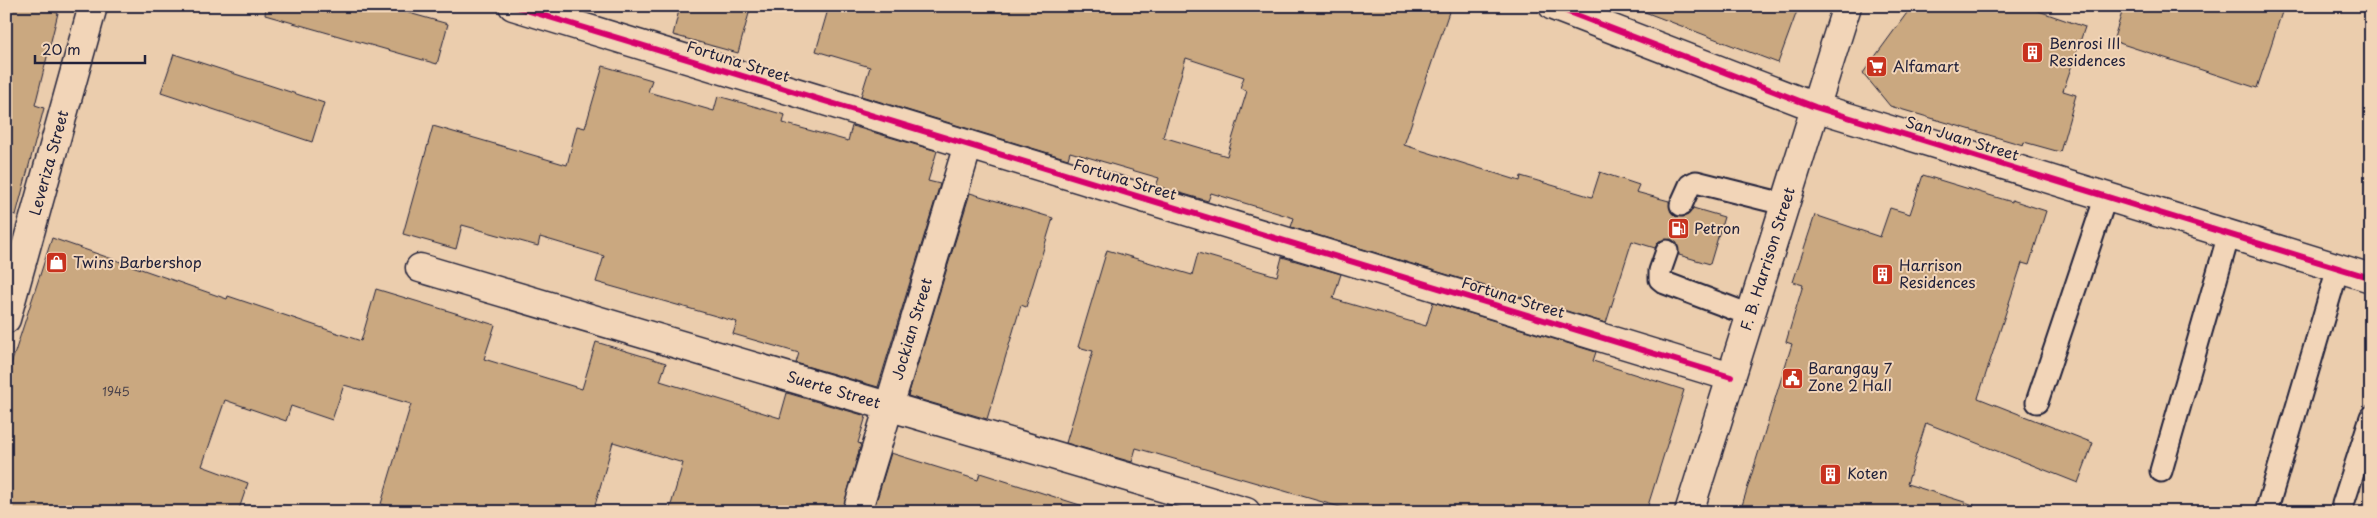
<svg xmlns="http://www.w3.org/2000/svg" width="2377" height="518" viewBox="0 0 2377 518" font-family="'Playpen Sans',sans-serif">
  <style>
    .building { fill: #caa880; stroke: #22223b; fill-rule: evenodd }
    .lines { fill: none; stroke-linecap: round; stroke-linejoin: round }
    .lane-casing { stroke: #22223b; stroke-width: 25 }
    .street-casing { stroke: #22223b; stroke-width: 31 }
    .secondary-casing { stroke: #22223b; stroke-width: 31 }
    .lane { stroke: #f2d5b8; stroke-width: 21 }
    .street { stroke: #f2d5b8; stroke-width: 28 }
    .secondary { stroke: #f2d5b8; stroke-width: 28 }
    .cycleway-casing { stroke: #f2d5b8; stroke-width: 9 }
    .cycleway { stroke: #d6006c; stroke-width: 6 }
    .labels { text-anchor: middle; stroke-width: 4; stroke-linejoin: round; paint-order: stroke }
    .number-label { font-size: 12px; fill: #4c444c }
    .poi-label { font-size: 15px; fill: #22223b; stroke: #f2d5b8; text-anchor: start }
    .street-label { font-size: 15px; fill: #22223b; stroke: #f2d5b8 }
  </style>
  <rect width="100%" height="100%" fill="#ebcdad"/>
  <filter id="ink" filterUnits="userSpaceOnUse"><feTurbulence type="fractalNoise" baseFrequency=".02" numOctaves="2"/><feDisplacementMap in="SourceGraphic" scale="10" xChannelSelector="R" yChannelSelector="G"/><feConvolveMatrix kernelMatrix="1 2 1 2 8 2 1 2 1" color-interpolation-filters="sRGB"/></filter>
  <g filter="url(#ink)">
    <g class="building">
      <path d="M6 6H34L58 13 35 105 44 108 16 215 6 213Z"/>
      <path d="M266 6H384L448 24 437 64 265 15Z"/>
      <path d="M680 6H751L738 53 673 35Z"/>
      <path d="M829 6H1451L1404 145 1520 181 1521 176 1592 197 1600 172 1639 185 1636 192 1669 201 1671 212 1676 217 1688 215 1693 208 1724 217 1710 264 1679 255 1677 243 1671 239 1659 241 1655 248 1632 241 1606 323 1291 227 1294 218 1211 193 1208 201 1156 186 1159 178 1070 152 1068 159 861 96 870 67 816 51ZM1186 58 1244 77 1240 88 1247 91 1227 156 1163 137Z"/>
      <path d="M1637 6H1797L1796 14 1778 63 1637 9Z"/>
      <path d="M1912 6H2024L2085 27 2063 91 2076 95 2060 152 2024 142 2023 145 1890 106 1863 73Z"/>
      <path d="M2124 6H2284L2257 88 2113 41Z"/>
      <path d="M174 54 324 103 312 142 161 92Z"/>
      <path d="M603 66 652 80 648 92 714 111 718 96 785 115 783 123 848 141 852 126 937 151 928 181 940 184 878 387 796 363 799 353 733 334 737 322 596 282 604 256 540 237 538 246 462 225 456 249 403 234 433 126 567 165 577 126 585 128Z"/>
      <path d="M1923 175 2012 202V200L2046 211 2029 265 2022 263 1978 398 2093 443 2078 483 1926 423 1907 484 1974 505 1973 512H1740L1792 344 1786 342 1803 285 1793 282 1815 215 1880 237 1890 208 1910 214Z"/>
      <path d="M970 193 1053 218 1026 307 1021 305 987 419 908 396Z"/>
      <path d="M52 238 227 299 228 296 361 341 376 289 495 325 484 359 582 389 596 342 666 363 660 381 780 418 787 393 866 416 858 443 861 444 842 512H669L683 463 613 442 593 512H407L381 504 411 404 344 385 332 420 291 406 286 421 225 400 202 466 248 483 238 512H6V380Z"/>
      <path d="M1107 250 1192 275 1198 253 1277 276 1282 257 1341 274 1333 299 1426 326 1433 302 1596 352 1593 361 1684 390 1646 512H1357L1136 448 1132 462 1066 443 1093 351 1078 347Z"/>
      <path d="M891 453 978 480 980 473 1083 506 1082 512H873Z"/>
    </g>
    <g class="lines">
      <defs>
        <g id="lane">
          <path d="M1681 205 1690 185 1696 182 1784 204"/>
          <path d="M1667 251 1660 271V279L1665 283 1750 315"/>
          <path d="M2037 402 2106 196"/>
          <path d="M2161 471 2229 234"/>
          <path d="M2343 504 2371 417"/>
          <path d="M2266 512 2338 268"/>
        </g>
        <g id="street">
          <path d="M513 6 1731 377"/>
          <path d="M1553 6 1815 107 2371 278"/>
          <path id="s1" d="M420 268 1246 512"/>
          <path id="s2" d="M857 512 968 145"/>
        </g>
        <g id="secondary">
          <path id="s3" d="M6 319 93 6"/>
          <path id="s4" d="M1689 512 1847 6"/>
        </g>
      </defs>
      <use href="#lane" class="lane-casing"/>
      <use href="#street" class="street-casing"/>
      <use href="#secondary" class="secondary-casing"/>
      <use href="#lane" class="lane"/>
      <use href="#street" class="street"/>
      <use href="#secondary" class="secondary"/>
      <defs>
        <g id="cycleway">
          <path d="M513 6 1731 377"/>
          <path d="M1553 6 1815 107 2371 278"/>
        </g>
      </defs>
      <use href="#cycleway" class="cycleway-casing"/>
      <use href="#cycleway" class="cycleway"/>
    </g>
  </g>
  <defs>
    <symbol id="building-square" viewBox="-11 -11 22 22"><rect x="-9" y="-9" width="18" height="18" rx="4" fill="#c8321e" stroke="#f2d5b8"/><path d="M-4-6H4V6H1V3H-1V6H-4ZM-2.5-4.3h1.7v1.8h-1.7ZM.8-4.3h1.7v1.8H.8ZM-2.5-1h1.7V.8h-1.7ZM.8-1h1.7V.8H.8Z" fill="#fff"/></symbol>
    <symbol id="supermarket-square" viewBox="-11 -11 22 22"><rect x="-9" y="-9" width="18" height="18" rx="4" fill="#c8321e" stroke="#f2d5b8"/><path d="M-6-5.5h2.5l.6 2H6L4.5 2H-2.5L-4.4-4H-6ZM-1.5 3.2a1.3 1.3 0 1 0 .1 0ZM3 3.2a1.3 1.3 0 1 0 .1 0Z" fill="#fff"/></symbol>
    <symbol id="fuel-square" viewBox="-11 -11 22 22"><rect x="-9" y="-9" width="18" height="18" rx="4" fill="#c8321e" stroke="#f2d5b8"/><path d="M-5.5-6h7V0h2V4h1.3V-2.5L3-4.5l.8-.8L6-3V5H2.5V1h-1V6h-7ZM-4.2-4.7v3.2H.2V-4.7Z" fill="#fff"/></symbol>
    <symbol id="shop-square" viewBox="-11 -11 22 22"><rect x="-9" y="-9" width="18" height="18" rx="4" fill="#c8321e" stroke="#f2d5b8"/><path d="M-5-2.5h2.3a2.7 3.5 0 0 1 5.4 0H5L5.5 6h-11ZM-1.5-2.5h3a1.5 2.3 0 0 0-3 0Z" fill="#fff"/></symbol>
    <symbol id="civic-square" viewBox="-11 -11 22 22"><rect x="-9" y="-9" width="18" height="18" rx="4" fill="#c8321e" stroke="#f2d5b8"/><path d="M-.6-6.5H3V-4.5H.6V-3L4-1V1h2V6H-6V1h2V-1L-.6-3ZM-1.2 2.5V6h2.4V2.5Z" fill="#fff"/></symbol>
  </defs>
  <g fill-rule="evenodd">
    <use href="#building-square" x="2020" y="40" width="25" height="25"/>
    <use href="#supermarket-square" x="1864" y="54" width="25" height="25"/>
    <use href="#fuel-square" x="1666" y="216" width="25" height="25"/>
    <use href="#shop-square" x="44" y="250" width="25" height="25"/>
    <use href="#building-square" x="1870" y="262" width="25" height="25"/>
    <use href="#civic-square" x="1780" y="366" width="25" height="25"/>
    <use href="#building-square" x="1818" y="462" width="25" height="25"/>
  </g>
  <g class="labels">
    <g class="number-label">
      <text x="116" y="396">1945</text>
    </g>
    <g class="poi-label">
      <text x="2049" y="49">Benrosi III<tspan x="2049" dy="17">Residences</tspan></text>
      <text x="1893" y="72">Alfamart</text>
      <text x="1694" y="234">Petron</text>
      <text x="73" y="268">Twins Barbershop</text>
      <text x="1899" y="271">Harrison<tspan x="1899" dy="17">Residences</tspan></text>
      <text x="1808" y="374">Barangay 7<tspan x="1808" dy="17">Zone 2 Hall</tspan></text>
      <text x="1847" y="479">Koten</text>
    </g>
    <g class="street-label">
      <text transform="translate(738 62) rotate(17)" y="5">Fortuna Street</text>
      <text transform="translate(1962 139) rotate(17)" y="5">San Juan Street</text>
      <text dy="5" stroke="none"><textPath href="#s3" startOffset="162">Leveriza Street</textPath></text>
      <text transform="translate(1125 180) rotate(17)" y="5">Fortuna Street</text>
      <text dy="5" stroke="none"><textPath href="#s4" startOffset="265">F. B. Harrison Street</textPath></text>
      <text transform="translate(1513 298) rotate(17)" y="5">Fortuna Street</text>
      <text dy="5" stroke="none"><textPath href="#s2" startOffset="191">Jockian Street</textPath></text>
      <text dy="5" stroke="none"><textPath href="#s1" startOffset="431">Suerte Street</textPath></text>
    </g>
  </g>
  <rect width="2377" height="518" fill="none" stroke="#f2d5b8" stroke-width="25"/>
  <rect x="12" y="12" width="2352" height="493" fill="none" stroke="#22223b" stroke-width="2" filter="url(#ink)"/>
  <path d="M35 55v8h110v-8" fill="none" stroke="#22223b" stroke-width="2.5"/>
  <text x="42" y="55" font-size="15" fill="#22223b" stroke="#f2d5b8" stroke-width="4" paint-order="stroke">20 m</text>
</svg>
